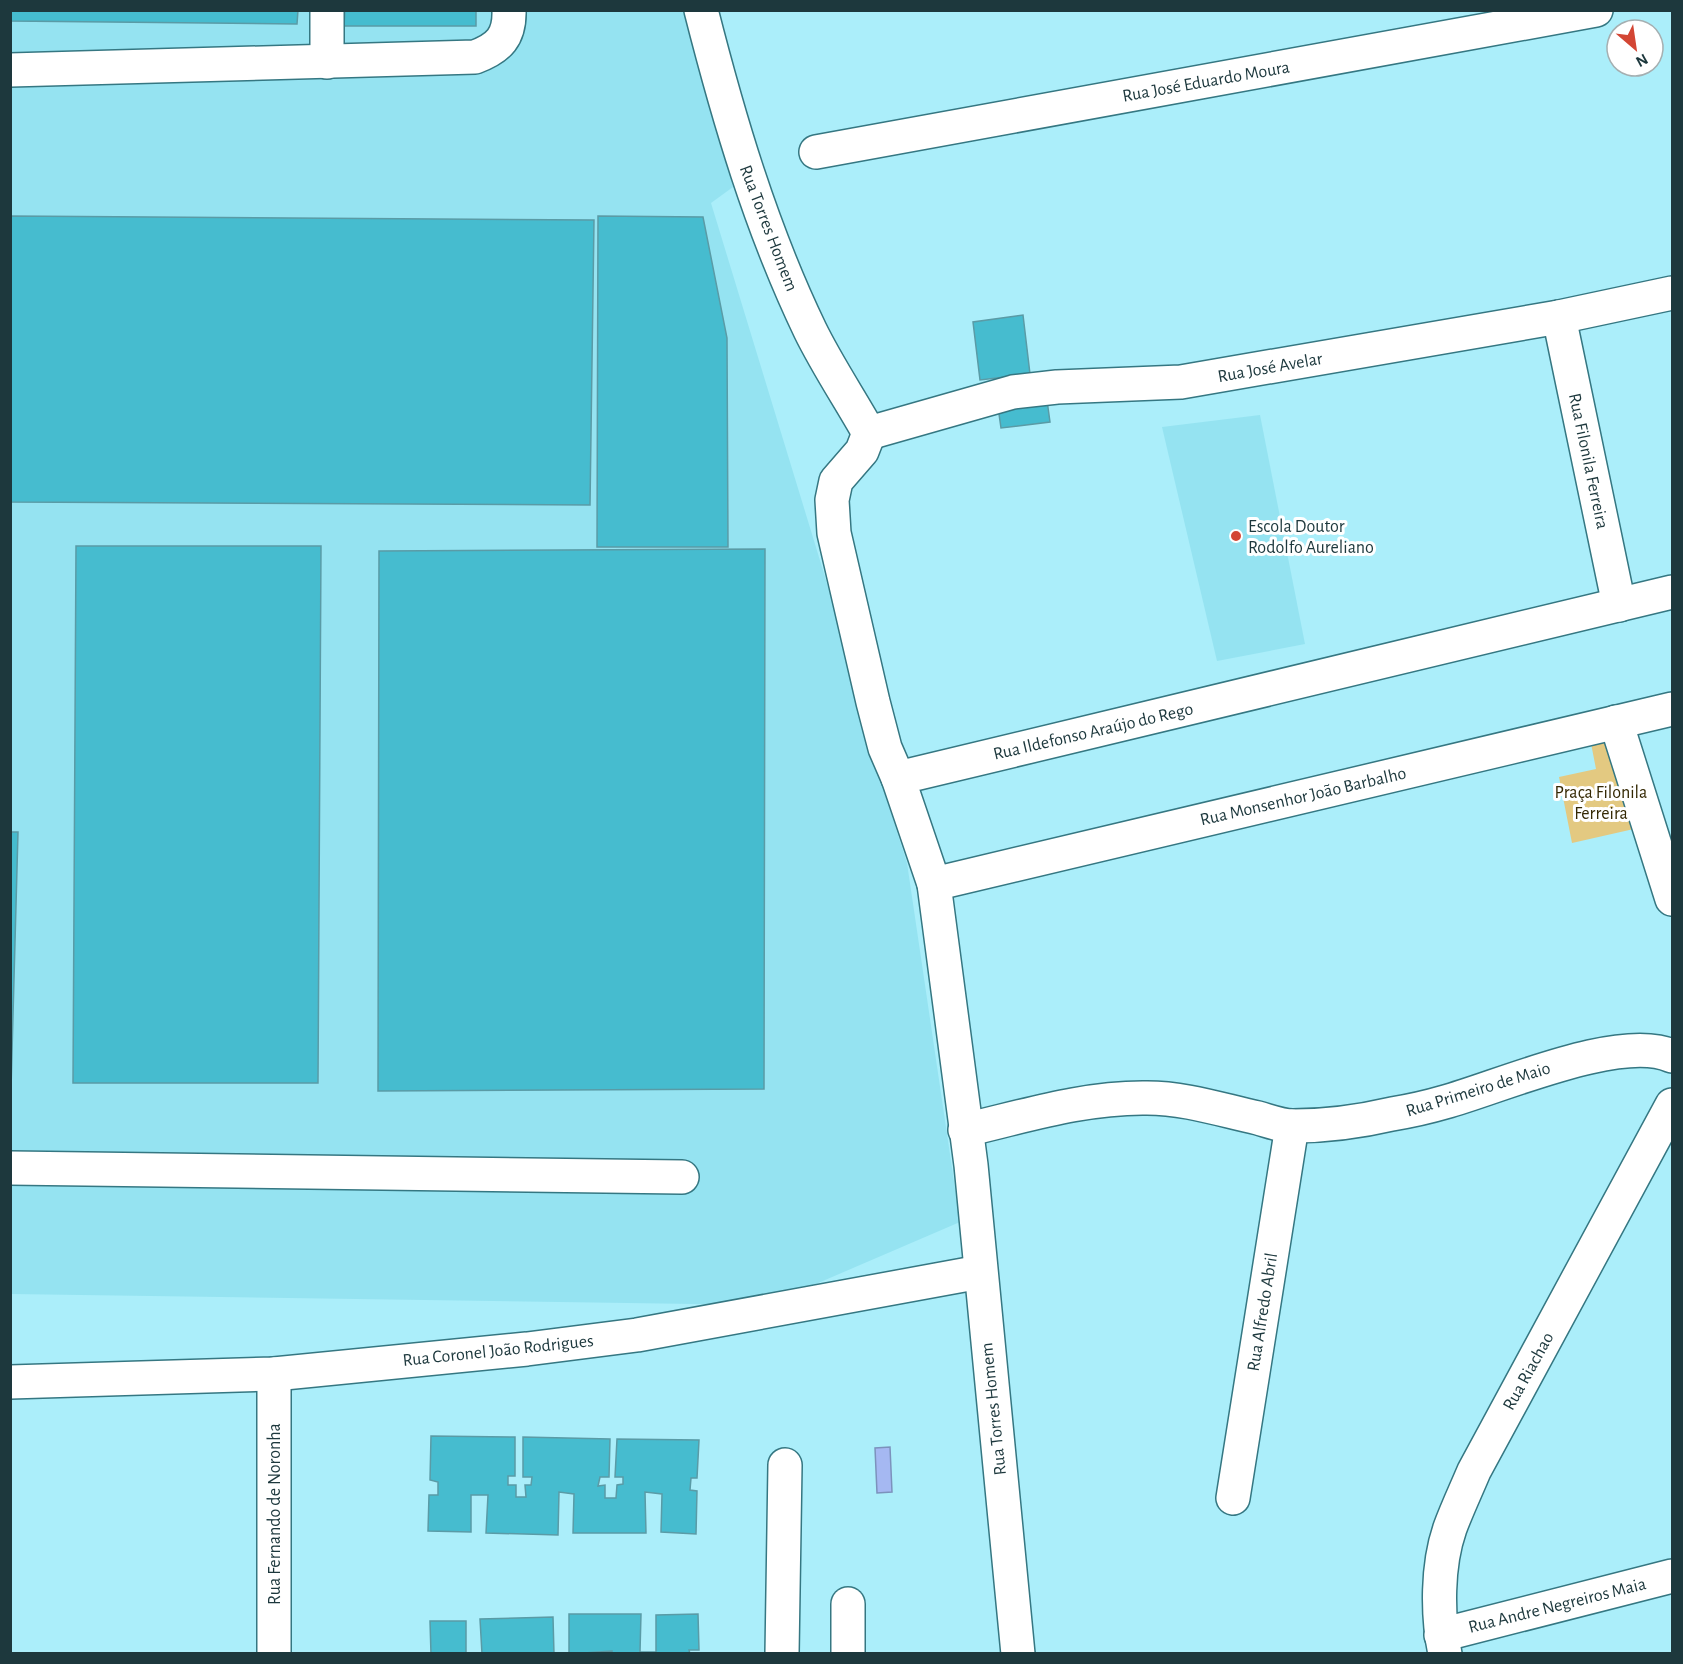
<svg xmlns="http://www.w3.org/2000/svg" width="1683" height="1664" viewBox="0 0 1683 1664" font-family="'Alegreya Sans',sans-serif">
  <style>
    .built { fill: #95e3f1 }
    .green { fill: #e3c981 }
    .water { fill: #a5b8f2; stroke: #7c92bc; stroke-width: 1.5 }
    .building { fill: #46bccf; stroke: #5a9ba6; stroke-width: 1.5 }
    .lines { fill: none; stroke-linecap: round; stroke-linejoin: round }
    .minor-casing { stroke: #357782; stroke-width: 36 }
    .minor { stroke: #fff; stroke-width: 33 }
    .poi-dot { fill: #d34634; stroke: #fff; stroke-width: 2 }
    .labels { text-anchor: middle; stroke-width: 6; stroke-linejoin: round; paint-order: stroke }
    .street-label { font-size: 18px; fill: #1d383d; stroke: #fff }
    .poi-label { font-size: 18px; fill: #1d383d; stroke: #fff; text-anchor: start }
    .park-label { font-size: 18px; fill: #342803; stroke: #fff }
  </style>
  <rect width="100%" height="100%" fill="#abeefa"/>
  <g class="built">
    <path d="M11 11H691L733 187 711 203 872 731 882 785 907 863 960 1222 767 1305 11 1294Z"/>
    <path d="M1260 415 1305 644 1217 661 1162 427Z"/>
  </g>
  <path class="green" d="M1605 730 1647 826 1572 843 1559 777 1596 769 1589 733Z"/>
  <path class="water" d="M890 1447 892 1492 877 1493 875 1448Z"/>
  <g class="building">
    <path d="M10 10H298L297 24 10 21Z"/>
    <path d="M345 10H476V26H344Z"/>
    <path d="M10 216 594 220 590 505 10 502Z"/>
    <path d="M598 216 703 217 727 338 728 547H597Z"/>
    <path d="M1023 315 1030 374 980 380 973 322Z"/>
    <path d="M1046 393 1050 422 1001 428 997 400Z"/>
    <path d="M76 546H321L318 1083H73Z"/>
    <path d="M765 549 764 1089 378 1091 379 551Z"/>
    <path d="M10 832H18L11 1089H10Z"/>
    <path d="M431 1436 515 1437V1476H508V1485H516V1497H526L525 1485H531L532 1477H523V1437L610 1439 609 1477H600L598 1486 605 1485V1498H616L617 1485 623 1484V1477H615L617 1439 699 1440 697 1478H691L690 1490 697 1491 696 1534 661 1532 662 1494 645 1492 646 1533H573L574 1494 559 1492 558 1535 486 1533 488 1495H471V1532L428 1531 429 1495H438V1482L430 1480Z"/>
    <path d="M569 1614H641L640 1652H656V1615L698 1614 699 1650H689L690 1654H612V1651L569 1654Z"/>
    <path d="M553 1617 554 1654H482L480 1619Z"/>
    <path d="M430 1621H466V1654H431Z"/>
  </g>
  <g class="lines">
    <defs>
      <g id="minor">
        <path d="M701 10C729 120 761 228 810 330 827 365 850 399 869 433"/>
        <path d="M327 62V10"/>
        <path d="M10 70 475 57C499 48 510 37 509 10"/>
        <path d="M816 152 1596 10"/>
        <path d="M1559 317 1619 605"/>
        <path d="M869 433 1013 392 1057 387 1181 382 1559 317 1672 293"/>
        <path d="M869 433 862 451 836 481 832 500 834 533 873 702 885 748 898 778"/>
        <path d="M1616 722 1672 899"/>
        <path d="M934 884 1672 709"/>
        <path d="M965 1130C1025 1116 1085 1097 1147 1098 1186 1098 1221 1110 1258 1118 1269 1121 1282 1126 1293 1126 1325 1126 1362 1121 1392 1114 1410 1111 1428 1107 1445 1102 1500 1087 1620 1033 1672 1056"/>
        <path d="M10 1168 682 1177"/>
        <path d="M274 1374V1654"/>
        <path d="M10 1382 274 1374 527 1349 637 1335 980 1272"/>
        <path d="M1233 1498 1292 1126"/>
        <path d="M1441 1635 1672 1576"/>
        <path d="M782 1654 785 1465"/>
        <path d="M848 1654V1604"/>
        <path d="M1018 1654 971 1165 934 884 898 778 1672 592"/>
        <path d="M1445 1654C1437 1615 1437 1565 1450 1528 1457 1509 1466 1490 1474 1471L1672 1105"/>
      </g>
    </defs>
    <use href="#minor" class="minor-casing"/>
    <use href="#minor" class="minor"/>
  </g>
  <circle class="poi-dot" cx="1236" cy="536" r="6"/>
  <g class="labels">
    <g class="street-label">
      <text transform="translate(1206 81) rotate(-10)" y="6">Rua José Eduardo Moura</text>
      <text transform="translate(769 228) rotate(69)" y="6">Rua Torres Homem</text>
      <text transform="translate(1270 367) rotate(-10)" y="6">Rua José Avelar</text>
      <text transform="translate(1589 461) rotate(78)" y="6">Rua Filonila Ferreira</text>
      <text transform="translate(1093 731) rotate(-13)" y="6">Rua Ildefonso Araújo do Rego</text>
      <text transform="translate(1303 796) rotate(-13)" y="6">Rua Monsenhor João Barbalho</text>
      <text transform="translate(1478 1089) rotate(-17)" y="6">Rua Primeiro de Maio</text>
      <text transform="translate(1262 1312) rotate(-81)" y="6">Rua Alfredo Abril</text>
      <text transform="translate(498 1350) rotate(-6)" y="6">Rua Coronel João Rodrigues</text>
      <text transform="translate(1528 1371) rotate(-61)" y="6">Rua Riachao</text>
      <text transform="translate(993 1409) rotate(-96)" y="6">Rua Torres Homem</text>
      <text transform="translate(274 1514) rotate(-90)" y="6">Rua Fernando de Noronha</text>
      <text transform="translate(1557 1605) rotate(-14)" y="6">Rua Andre Negreiros Maia</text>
    </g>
    <g class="poi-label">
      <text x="1248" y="532">Escola Doutor<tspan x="1248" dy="21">Rodolfo Aureliano</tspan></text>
    </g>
    <g class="park-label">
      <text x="1601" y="798">Praça Filonila<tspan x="1601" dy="21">Ferreira</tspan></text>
    </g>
  </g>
  <rect width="1683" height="1664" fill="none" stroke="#1d383d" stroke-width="24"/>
  <g transform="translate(1635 48) rotate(151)"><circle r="28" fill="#ffffff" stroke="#a5afb1" stroke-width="1.5"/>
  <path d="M0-4.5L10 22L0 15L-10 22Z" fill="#d34634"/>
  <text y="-9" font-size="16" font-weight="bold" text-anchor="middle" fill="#1d383d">N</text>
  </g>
</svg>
